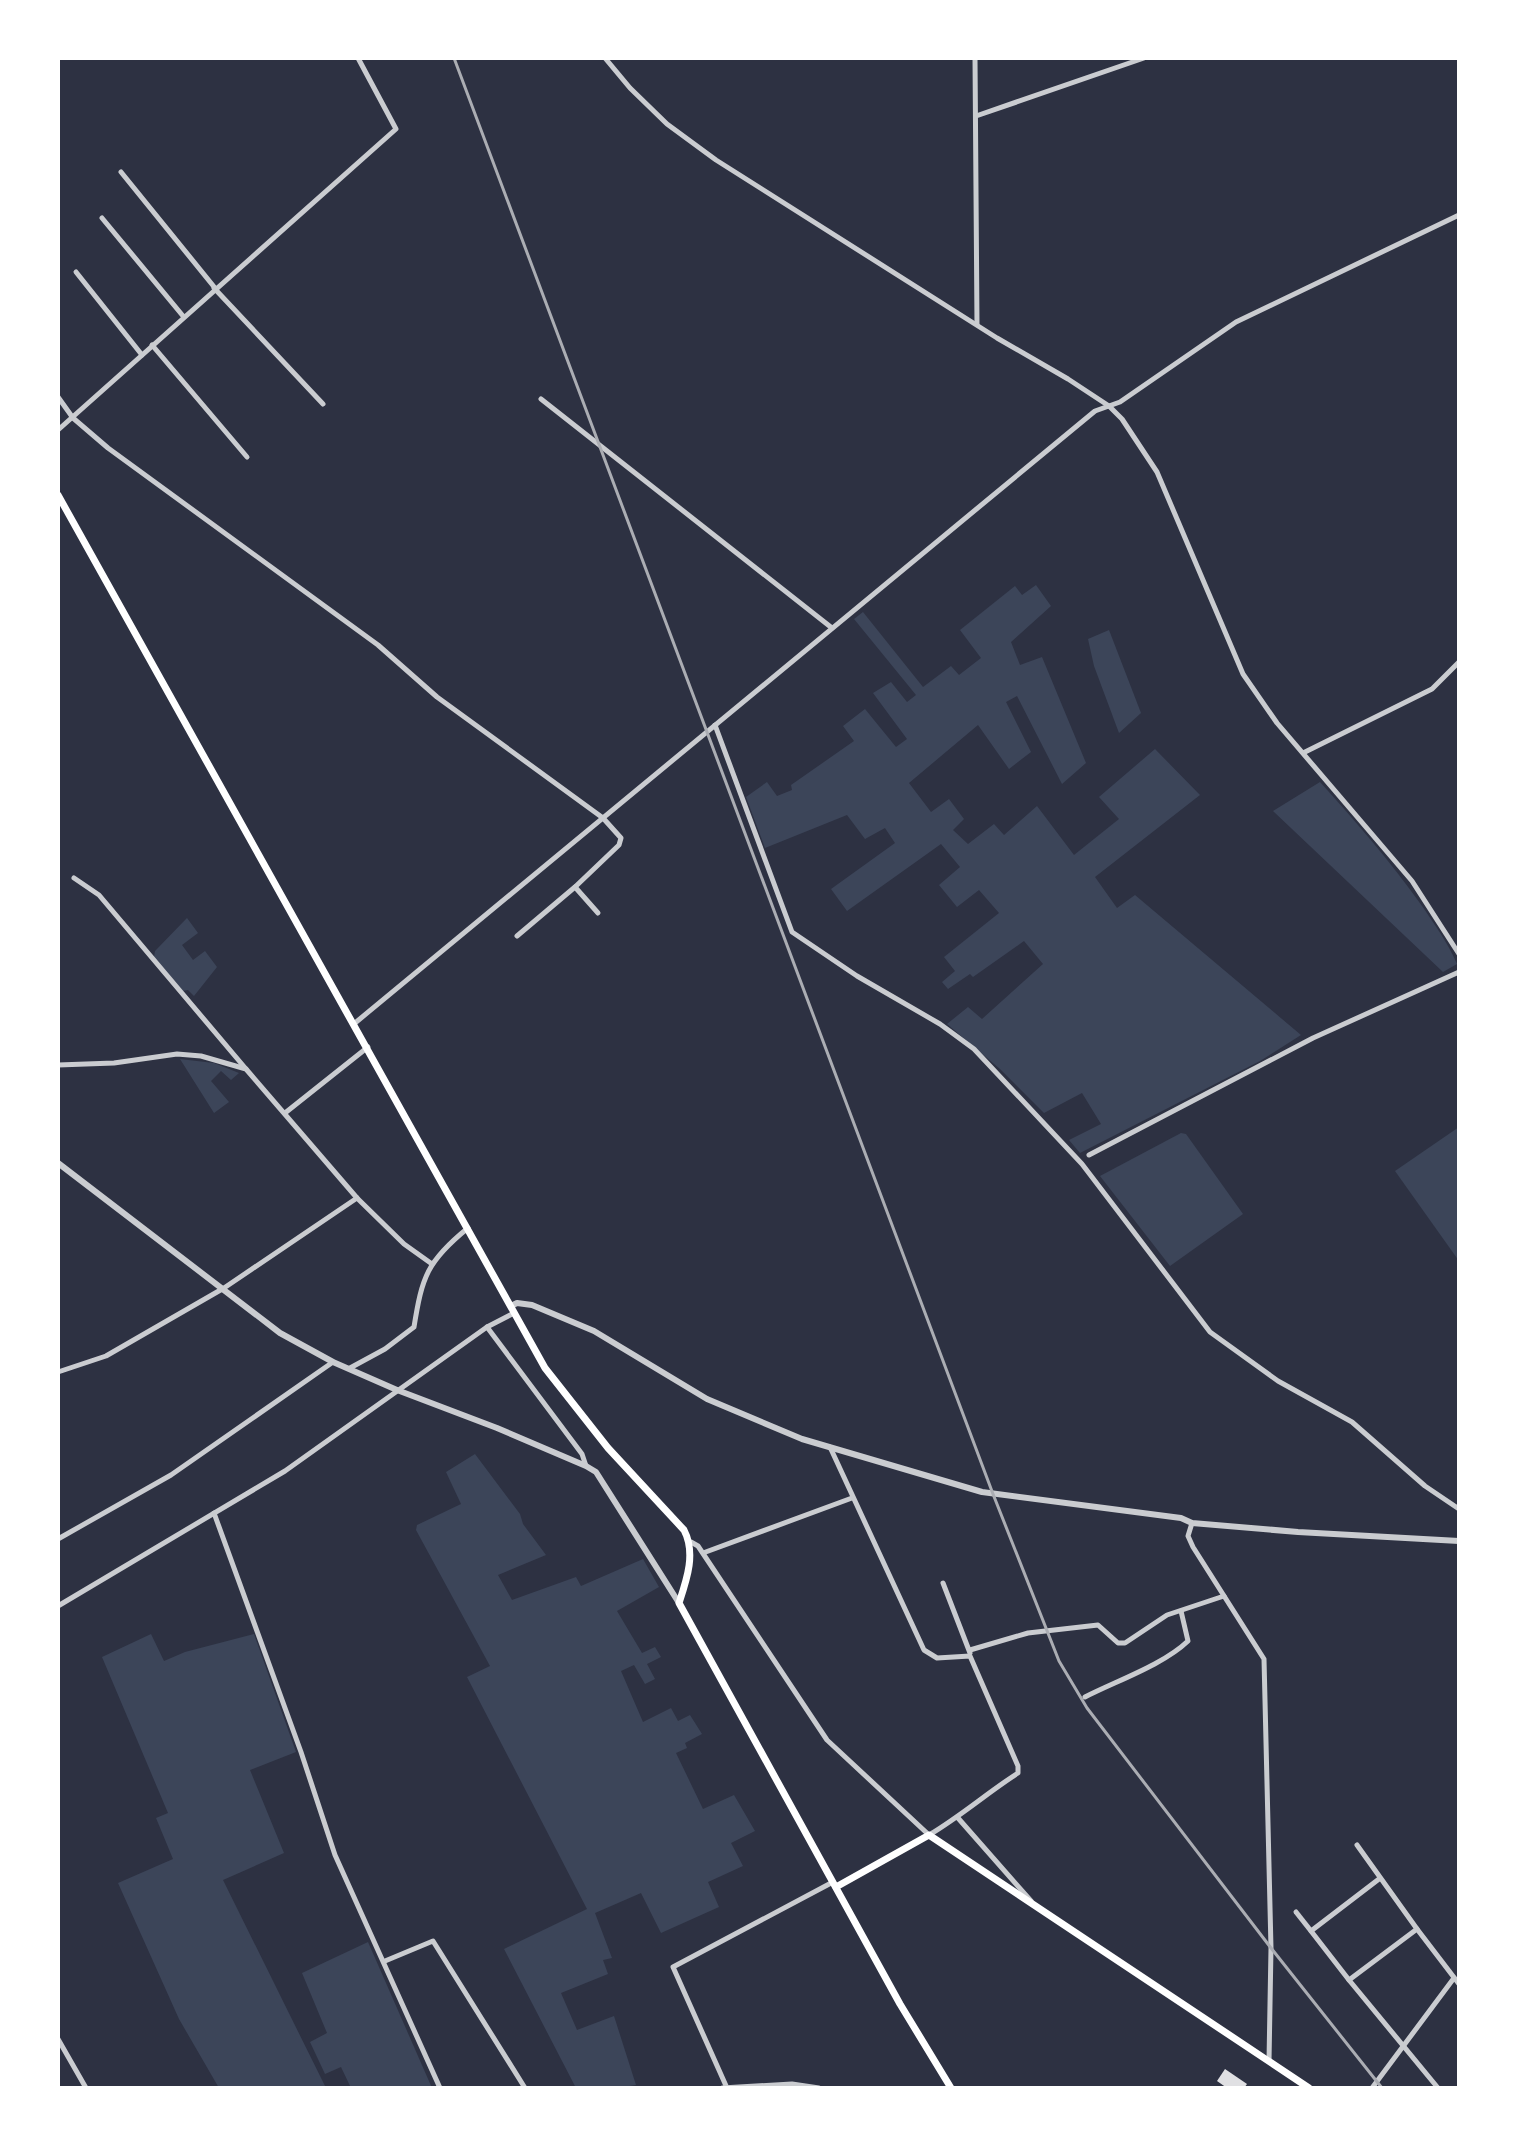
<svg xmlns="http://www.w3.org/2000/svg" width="1517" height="2146" viewBox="0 0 1517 2146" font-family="Cabin,sans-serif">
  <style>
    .green { fill: #3c4559 }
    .building { fill: #e0e0e3 }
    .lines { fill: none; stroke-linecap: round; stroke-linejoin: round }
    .minor { stroke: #caccd0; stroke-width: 5 }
    .tertiary { stroke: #caccd0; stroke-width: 6 }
    .secondary { stroke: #fff; stroke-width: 7 }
    .rail { stroke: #abadb3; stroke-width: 3 }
  </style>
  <rect width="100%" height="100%" fill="#2d3142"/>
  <g class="green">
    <path d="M1036 585 1051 606 1011 642 1020 665 1042 657 1086 763 1062 784 1017 696 1006 702 1031 752 1009 769 978 725 909 783 931 812 949 799 964 819 953 830 968 844 994 824 1004 835 1037 806 1074 855 1119 819 1099 797 1155 749 1200 795 1095 877 1117 908 1135 895 1301 1035 1260 1061 1080 1153 1069 1140 1101 1124 1082 1093 1044 1113 1000 1069 947 1024 968 1007 982 1019 1043 964 1024 941 973 977 970 974 948 989 942 982 955 971 944 957 999 913 979 890 957 907 939 885 960 867 941 844 847 911 831 889 895 843 885 828 865 839 847 815 765 848 746 797 767 782 777 796 792 790 791 785 854 741 843 726 865 709 896 747 907 739 873 693 891 682 907 702 916 695 854 619 863 612 923 687 951 666 959 675 981 658 960 630 1015 586 1022 595Z"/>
    <path d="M1109 630 1141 713 1119 733 1094 666 1088 639Z"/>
    <path d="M1320 782C1356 822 1391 862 1422 906 1435 925 1448 943 1457 964L1443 972 1273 811Z"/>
    <path d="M187 918 198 933 182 945 193 960 205 951 217 967 194 996 188 990 183 991 154 957 155 951Z"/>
    <path d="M180 1059 214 1063 239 1073 231 1080 221 1071 211 1081 229 1102 214 1113Z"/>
    <path d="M1459 1127V1261L1395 1171Z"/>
    <path d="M1181 1133 1186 1134 1243 1214 1170 1266 1100 1176Z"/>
    <path d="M475 1454 520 1514 523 1524 546 1555 498 1575 512 1600 576 1577 581 1586 643 1559 659 1587 617 1611 642 1653 655 1647 661 1657 647 1664 655 1679 645 1684 634 1665 621 1671 643 1722 671 1708 678 1721 690 1715 702 1734 685 1743 687 1748 676 1753 703 1809 734 1795 755 1831 731 1843 743 1866 708 1882 719 1907 661 1933 641 1893 595 1913 612 1958 603 1960 608 1974 561 1993 577 2030 614 2016 636 2085 617 2088H576L504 1949 587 1909 467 1677 490 1666 416 1530 417 1525 461 1504 446 1472Z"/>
    <path d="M151 1634 164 1661 185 1652 254 1634 296 1752 250 1770 284 1853 223 1880 326 2088H219L179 2019 118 1883 173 1859 156 1818 168 1813 102 1657Z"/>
    <path d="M368 1942 432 2088H351L341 2067 325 2074 310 2042 327 2033 302 1973Z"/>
  </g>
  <path class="building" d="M1225 2069 1247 2084 1244 2088H1227L1217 2081Z"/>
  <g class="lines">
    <g class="minor">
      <path d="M605 58 630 88 667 124 716 160 997 338 1068 379 1109 406 1122 419 1157 472 1243 674 1277 723 1412 881 1459 954"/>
      <path d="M975 58 977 324"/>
      <path d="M976 116 1144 58"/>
      <path d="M121 172 215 288"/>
      <path d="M102 218 183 316"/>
      <path d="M76 272 142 355"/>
      <path d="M214 288 323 404"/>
      <path d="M152 345 247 457"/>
      <path d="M58 397 73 418 108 448 378 645 437 697 603 818 621 838 619 845 575 887 517 936"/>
      <path d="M541 399 832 628"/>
      <path d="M58 430 396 129 358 58"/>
      <path d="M715 725 792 932 857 976 940 1024 974 1049 1082 1164 1210 1332 1278 1381 1352 1422 1425 1486 1459 1509"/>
      <path d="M1303 753 1432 689 1459 662"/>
      <path d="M74 878 99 895 246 1069"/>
      <path d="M575 887 598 913"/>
      <path d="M355 1023 1095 411 1120 402 1236 322 1459 215"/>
      <path d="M58 1065 114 1063 177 1054 201 1056 246 1069 357 1198 404 1244 432 1264"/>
      <path d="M285 1113 368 1047"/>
      <path d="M1089 1155 1313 1038 1459 972"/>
      <path d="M487 1327 582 1454 586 1466"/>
      <path d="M350 1368 385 1349 414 1327C422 1277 427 1261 468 1228"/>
      <path d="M58 1372 106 1356 224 1288 357 1198"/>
      <path d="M214 1513 301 1752 335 1855 440 2088"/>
      <path d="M1192 1523 1188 1536 1193 1547 1264 1659 1271 1948 1269 2061"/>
      <path d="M58 1539 171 1475 333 1362"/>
      <path d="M691 1542 698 1546 827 1740 929 1835C961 1816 987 1793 1018 1773V1766L970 1656 937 1658 924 1650 830 1447"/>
      <path d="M703 1553 852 1498"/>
      <path d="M943 1583 970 1653"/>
      <path d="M58 1606 285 1471 487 1327 514 1313"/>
      <path d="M970 1650 1028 1633 1098 1625 1118 1643H1125L1167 1615 1224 1596"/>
      <path d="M1085 1697C1116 1681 1163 1665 1188 1641L1181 1611"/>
      <path d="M958 1818 1031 1901"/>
      <path d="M1357 1845 1417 1929"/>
      <path d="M1296 1912 1311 1931"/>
      <path d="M385 1961 433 1941 525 2088"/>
      <path d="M1349 1980 1311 1931 1379 1879"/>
      <path d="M58 2039 86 2088"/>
      <path d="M722 2088 792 2084 819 2088"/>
      <path d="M727 2088 673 1967 833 1882"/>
      <path d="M1372 2088 1454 1978"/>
      <path d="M1438 2088 1349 1980 1417 1929 1459 1984"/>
    </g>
    <g class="tertiary">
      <path d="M58 1163 280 1333 333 1362 397 1390 497 1428 586 1466 596 1472 679 1603"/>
      <path d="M511 1306 517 1303 532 1305 594 1331 707 1399 802 1439 982 1492 1181 1518 1192 1523 1298 1532 1459 1541"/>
    </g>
    <g class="secondary">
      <path d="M58 495 545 1368 608 1448 684 1530C696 1553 687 1579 679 1603L900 2004 951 2088"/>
      <path d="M836 1887 929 1835 1309 2088"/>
    </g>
    <path class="rail" d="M454 58 993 1494 1059 1661 1087 1708 1271 1948 1382 2088"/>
  </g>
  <rect width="1517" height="2146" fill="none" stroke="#ffffff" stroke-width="120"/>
</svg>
